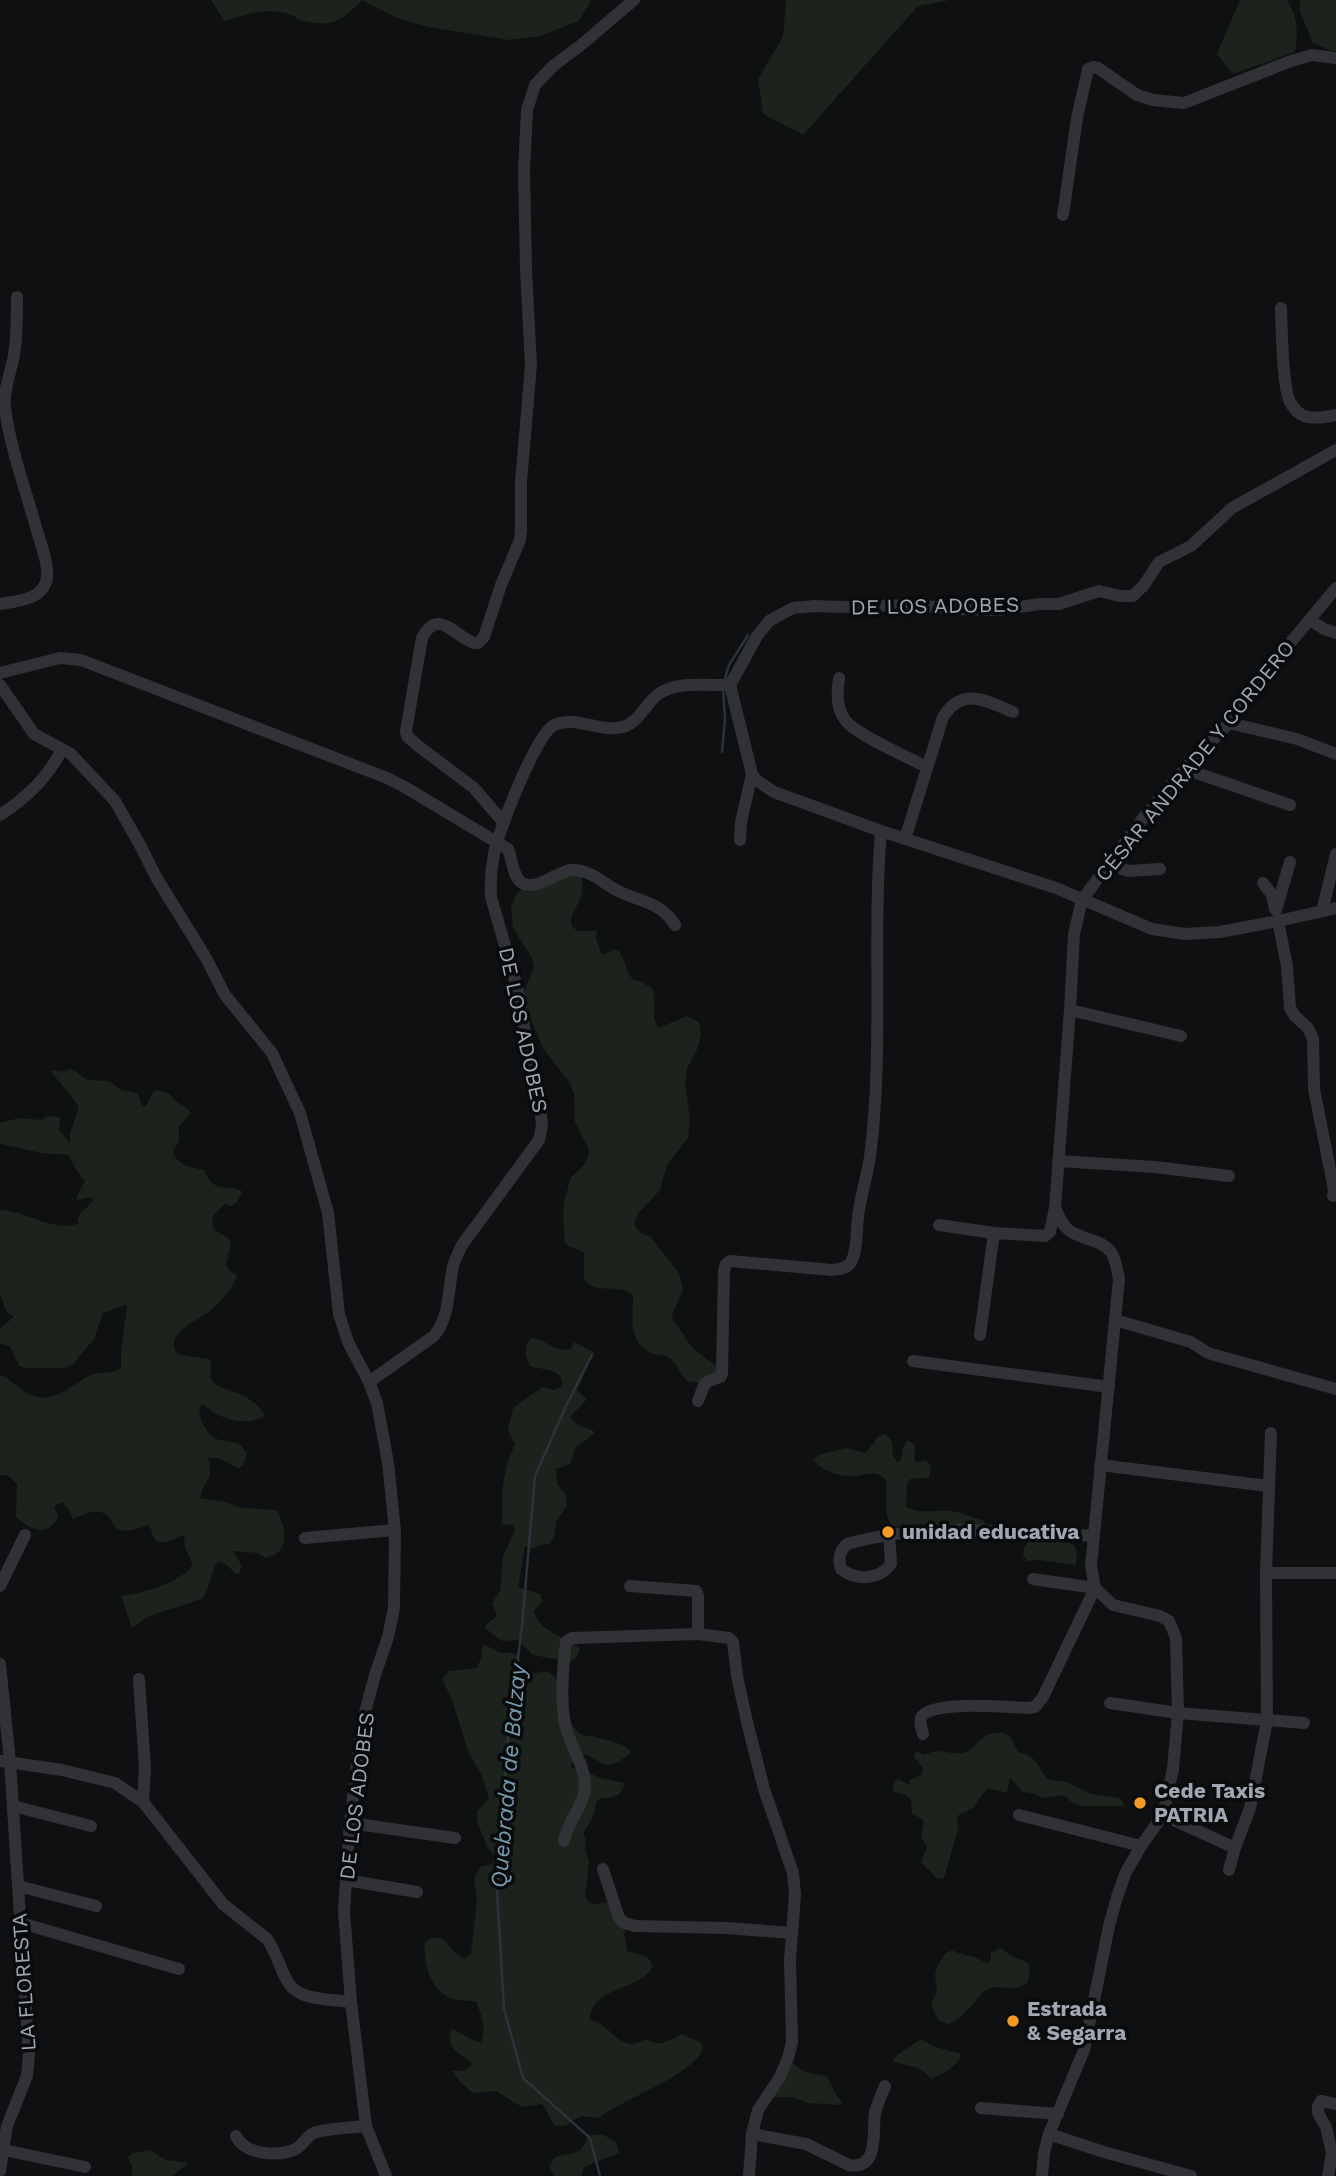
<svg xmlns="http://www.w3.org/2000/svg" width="1336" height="2176" viewBox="0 0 1336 2176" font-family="'Work Sans',sans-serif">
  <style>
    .green { fill: #1c231c }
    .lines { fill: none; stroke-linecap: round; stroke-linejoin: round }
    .stream { stroke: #293339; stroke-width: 2.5 }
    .minor { stroke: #303236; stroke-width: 12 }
    .poi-dot { fill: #f29b26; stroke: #0a0b0c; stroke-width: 2.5 }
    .labels { text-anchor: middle; stroke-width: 7; stroke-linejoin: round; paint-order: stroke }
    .street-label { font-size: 21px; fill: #a0a7b2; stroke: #0a0b0c }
    .poi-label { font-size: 21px; font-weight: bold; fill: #a0a7b2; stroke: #0a0b0c; text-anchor: start }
    .water-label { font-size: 23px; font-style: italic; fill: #7699ae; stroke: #0a0b0c }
  </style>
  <rect width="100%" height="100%" fill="#0f1011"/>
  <g class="green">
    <path d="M211 0H591L579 21 540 36 509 40 428 27 397 18 362 0C343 20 332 28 304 21 297 20 300 19 294 16 288 13 279 12 273 11 256 10 239 17 224 21Z"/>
    <path d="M786 0H950L918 6 803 135 763 114 758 79 783 37Z"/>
    <path d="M1240 0H1287C1298 16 1298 32 1295 52L1233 74 1217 54Z"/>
    <path d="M1300 0H1336V51H1332L1313 43 1300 12Z"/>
    <path d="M567 864H575L581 868C582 878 584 890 580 899 576 910 568 915 572 927L578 931H597L596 938 601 953 605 954 615 949 619 951C625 960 626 971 633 980L642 982 653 989C656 1002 650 1018 659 1028L687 1016 699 1022 701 1034 699 1043 696 1052 687 1068 685 1083 690 1119 688 1138 667 1165 660 1190 637 1215 634 1224 640 1233 650 1236 679 1273 683 1289 671 1318C681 1327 685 1341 695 1350 705 1359 717 1365 725 1376V1383L712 1385 687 1381C680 1374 678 1365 670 1358 664 1353 656 1356 649 1352 628 1340 633 1317 633 1296 621 1282 599 1296 584 1280V1253L565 1244 563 1214 564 1202 571 1177 584 1165 589 1155V1149L575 1123 574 1094 570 1083 543 1048 526 1008 525 989 534 968 532 958 513 928 511 906 517 893 527 885Z"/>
    <path d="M69 1069 74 1070 87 1080 109 1081 121 1090 138 1093 141 1104 145 1107 149 1101 152 1093 156 1090 170 1094C175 1103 187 1106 191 1113L179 1127V1141L173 1151C176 1165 190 1167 204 1170 218 1199 225 1180 243 1192L237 1202 231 1206 225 1204C216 1212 208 1218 215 1230L228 1238 231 1243 226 1265 231 1272 237 1275C233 1289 221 1301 210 1311 196 1322 164 1332 177 1354L208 1359 211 1362C211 1368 209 1375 212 1380 220 1393 251 1390 265 1415 248 1429 216 1418 203 1404L199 1407 201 1421 209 1434 216 1439 238 1443 247 1453 243 1466 238 1468C228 1464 220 1455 208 1458 215 1479 204 1480 200 1498L225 1502 242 1508 276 1510C283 1520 288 1538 281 1549 278 1554 271 1556 266 1558L258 1553 233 1551 242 1566 239 1573 236 1574 227 1565 218 1561C210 1573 210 1588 202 1599L149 1616 132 1628 121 1596C140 1594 184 1582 193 1564L185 1549 184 1535C175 1537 159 1550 153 1536 152 1532 151 1528 149 1525 141 1527 124 1535 116 1528 113 1525 112 1521 110 1518 97 1505 85 1515 73 1519L69 1510 62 1502 54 1506 58 1516C50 1538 27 1530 16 1516L17 1484 7 1475H0V1375C9 1378 15 1385 22 1390 51 1410 67 1386 91 1375 101 1371 115 1375 121 1367V1349L127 1308 125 1305 103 1313 94 1339 73 1364 65 1368H26L19 1366 10 1346 0 1344V1328L14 1317 6 1311 0 1293V1210C28 1211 53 1233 80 1223L77 1222 80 1214 94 1200 91 1197 77 1200V1196L85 1181C78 1173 73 1165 69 1155L42 1153 0 1144V1123L19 1118 41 1120 48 1116 60 1117 59 1130 70 1143C69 1127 79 1115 78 1105L50 1070 63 1072Z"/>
    <path d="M531 1338C546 1339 554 1353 571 1349L574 1342 594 1352 577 1390 587 1399 571 1416C574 1428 587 1426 595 1432L586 1440 576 1446 570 1464 556 1469 557 1484 566 1495 567 1506 556 1521 555 1535 549 1545 544 1544 532 1549 525 1546 518 1587 540 1594 542 1602 534 1611C538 1631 564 1636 580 1648L577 1657 569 1662 533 1655 518 1640 502 1641 485 1628 487 1624 497 1616 492 1603 500 1591 503 1556 515 1530 512 1525 502 1524V1490L507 1464 515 1444 508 1430 513 1408 542 1387 554 1390 561 1387C567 1369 543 1370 530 1366 525 1357 523 1346 531 1338Z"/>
    <path d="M884 1434C895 1439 892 1447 893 1457L898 1462 901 1461 902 1450 907 1441H910L915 1446 914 1460 917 1463 924 1460C932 1464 932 1471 928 1478L910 1479 907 1484 906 1507C923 1516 939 1507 957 1512 966 1514 974 1519 983 1520L985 1524 982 1526C951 1527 921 1528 891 1526L886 1513V1480C874 1467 863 1478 849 1476 842 1476 833 1473 827 1471L837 1472 825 1470 813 1461 819 1455 846 1448 866 1453 878 1437Z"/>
    <path d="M1031 1539 1070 1543 1075 1546 1077 1554 1076 1565 1040 1560 1028 1561 1023 1556 1024 1547Z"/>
    <path d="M483 1645C490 1646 496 1652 502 1653 508 1653 513 1651 517 1656 522 1661 523 1669 531 1672 544 1676 545 1663 557 1681 568 1696 563 1723 581 1734 587 1738 585 1735 592 1736 605 1740 621 1741 631 1752 605 1776 606 1761 581 1753L572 1762 571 1767 574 1769H583L599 1778 625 1783C619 1802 610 1795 597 1800L593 1817 583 1834 586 1839 585 1849 589 1861 585 1897C592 1910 602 1901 612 1902L621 1912 631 1919 624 1934 627 1951C638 1955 647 1952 653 1966 641 1992 591 1985 590 2020 614 2025 619 2055 646 2039 661 2048 667 2041 681 2034L700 2042 703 2047C697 2074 622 2099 599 2118L581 2116 565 2126H555C549 2120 548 2111 542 2104L522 2107 496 2091 473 2093 459 2081 452 2071H462L471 2066 472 2063C461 2054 446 2049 451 2031L453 2029C462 2033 470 2041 481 2042 487 2028 481 2014 476 2001 469 2001 460 2001 453 1999 430 1991 423 1963 425 1942 447 1928 447 1951 464 1959L471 1954 477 1899 474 1879 480 1867 492 1864 495 1860 494 1854 487 1847 477 1821V1812L489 1798 481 1773 469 1754 452 1700 442 1679 449 1671 477 1668 481 1658Z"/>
    <path d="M1002 1732 1010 1737 1018 1752C1038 1756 1036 1766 1048 1779L1067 1782 1091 1794 1119 1798 1124 1804V1806H1080L1073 1803 1063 1795 1042 1798 1035 1794 1023 1792 1010 1778 1007 1793 987 1788 973 1808 957 1816 958 1829 944 1878 937 1879 921 1862 927 1847 921 1836 924 1821C909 1809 912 1819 911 1799L905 1795 892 1791 895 1782 898 1779 909 1785 910 1780 921 1775 923 1768 914 1757 916 1751 925 1755C939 1747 948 1755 963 1753 973 1750 977 1741 986 1736 990 1733 996 1733 1002 1732Z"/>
    <path d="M1000 1948C1006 1950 1008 1954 1012 1956 1020 1960 1025 1959 1030 1966L1028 1982C1013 1994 1004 1984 990 1988 976 1993 970 2017 947 2024L938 2020 931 2005 937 1991 935 1975 938 1964 946 1953 953 1950 955 1952 974 1957 987 1963 991 1960V1953Z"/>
    <path d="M921 2039C936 2049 945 2049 961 2054 959 2067 942 2074 931 2079 915 2060 907 2070 893 2060L897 2055Z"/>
    <path d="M789 2061 805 2072 827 2076 836 2095 842 2101 841 2105 808 2103 793 2097H773Z"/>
    <path d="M602 2134 617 2143 619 2153 586 2166 583 2170 582 2176H554L549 2167 554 2158C570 2150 582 2159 587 2136Z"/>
    <path d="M150 2150 166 2160 189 2163 172 2176H132V2167L128 2157 133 2153Z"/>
  </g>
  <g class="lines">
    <g class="stream">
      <path d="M724 682 729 665 748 635"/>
      <path d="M722 752 725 719 723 688"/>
      <path d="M592 1355 566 1406 535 1476 522 1626 508 1738 497 1891 504 2009 523 2078 590 2138 600 2176"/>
    </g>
    <g class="minor">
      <path d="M1063 215 1077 118 1088 69 1093 67 1098 68 1137 95 1153 100 1184 103 1291 61 1312 55 1336 58"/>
      <path d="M1281 308C1282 332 1282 379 1289 400 1292 406 1297 413 1304 416 1313 419 1327 417 1336 415"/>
      <path d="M0 604C18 601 43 600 47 578 49 566 41 543 37 531 27 494 9 445 5 407 3 390 11 372 14 355 17 336 17 316 17 297"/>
      <path d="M1310 620 1324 629 1336 633"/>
      <path d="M0 673 60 658 81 660 387 778 403 786 508 849C512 858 513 878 522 883 538 892 557 870 573 870 590 870 602 882 616 890 637 901 662 902 675 925"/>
      <path d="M839 678C837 693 836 709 846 721 857 735 909 758 927 767"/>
      <path d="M0 685 34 734 71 754 115 801 140 845 156 877 206 958 225 995 272 1053 300 1113 328 1213 339 1314 348 1342 369 1382 377 1403 388 1463 395 1530 394 1608 388 1637 375 1675 362 1723 350 1823 344 1911 351 2002 366 2126 386 2176"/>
      <path d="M730 685 752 774 756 780 774 792 881 831 1056 888 1152 929 1185 934 1220 932 1278 921 1287 966 1290 1008 1295 1016 1308 1028 1313 1039 1314 1089 1334 1189 1333 1196"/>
      <path d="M730 685 757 636 769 621 793 608 815 606 840 607 913 605 958 609 999 610 1040 604H1059L1099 591 1120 596H1133L1144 585 1159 562 1191 546 1232 508 1336 450"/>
      <path d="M1229 723 1297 739 1336 754"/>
      <path d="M1185 769 1290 805"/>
      <path d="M0 815C25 799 49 776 62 749"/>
      <path d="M504 823 474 788 417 745 407 736 406 731 422 638C438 607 454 636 474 643H478L484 637 501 585 520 540 521 530V482L531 365 526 270 524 170 527 110 535 85 553 66 581 45 634 0"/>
      <path d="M905 839 943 717C963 686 986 701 1013 712"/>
      <path d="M740 840 741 822 752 774"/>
      <path d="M1122 850 1119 866 1122 869 1129 871 1160 869"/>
      <path d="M1263 883 1272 895 1275 909"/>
      <path d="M1276 910 1290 862"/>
      <path d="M1322 911 1336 854"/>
      <path d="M1278 921 1336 908"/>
      <path d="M1070 1010 1181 1036"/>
      <path d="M1058 1161 1155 1167 1229 1176"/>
      <path d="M939 1225 994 1233 1045 1236 1050 1232 1055 1208"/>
      <path d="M1115 1320 1191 1342 1208 1353 1336 1389"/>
      <path d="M980 1335 994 1233"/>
      <path d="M913 1361 1109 1387"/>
      <path d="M369 1382 434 1336C450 1317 448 1289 453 1266 455 1259 459 1252 462 1245L539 1140 542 1126 541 1116 531 1077 520 998 491 897C490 882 491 869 494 854 498 832 536 734 554 725 576 715 600 733 623 727 639 722 645 705 657 695 677 680 707 686 730 685"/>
      <path d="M698 1401 705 1383 721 1376 722 1373 724 1271 726 1264 730 1261 832 1270C839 1269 847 1269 851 1262 858 1251 856 1223 859 1210 862 1192 867 1175 870 1157 884 1049 872 939 881 831"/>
      <path d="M1100 1465 1268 1486"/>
      <path d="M889 1534 891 1564C879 1580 856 1581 841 1569 838 1559 839 1551 847 1544 927 1521 1011 1532 1093 1536"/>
      <path d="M305 1538 395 1530"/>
      <path d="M1266 1573H1336"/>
      <path d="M0 1586 25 1535"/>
      <path d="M630 1586 696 1591 698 1596V1634"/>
      <path d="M0 1664 10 1762 29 2054 27 2076 7 2126 0 2171"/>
      <path d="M139 1679 145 1769 143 1802"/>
      <path d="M1110 1703 1178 1713 1304 1723"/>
      <path d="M923 1734C922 1730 919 1723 921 1718 927 1700 1009 1707 1027 1708L1035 1707 1043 1697 1095 1588 1033 1579"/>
      <path d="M0 1761 62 1770 115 1783 143 1802 223 1904 267 1939C277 1953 280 1970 289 1984 301 2001 332 1999 351 2002"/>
      <path d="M13 1806 91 1826"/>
      <path d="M1019 1815 1141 1846"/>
      <path d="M1163 1815 1235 1848"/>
      <path d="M350 1823 455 1838"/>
      <path d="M564 1841C567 1821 585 1806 585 1785 584 1762 569 1745 565 1724 560 1698 563 1668 566 1642L572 1638 698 1634 729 1638 733 1642 737 1676 747 1722 764 1789 793 1873 795 1894 790 1960 792 2042 788 2058 780 2077 758 2110 752 2134 749 2176"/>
      <path d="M603 1869 619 1918 624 1923 635 1926 726 1928 792 1933"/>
      <path d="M1229 1870 1235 1848 1250 1808 1267 1721 1266 1572 1271 1433"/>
      <path d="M346 1880 417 1892"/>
      <path d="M18 1886 96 1906"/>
      <path d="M21 1923 179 1969"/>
      <path d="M981 2108 1058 2114"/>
      <path d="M752 2134 806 2144 849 2165C880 2170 872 2132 875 2113 877 2104 882 2094 885 2086"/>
      <path d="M1049 2134 1104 2152 1191 2176"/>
      <path d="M236 2136C245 2155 278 2157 296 2149 304 2144 307 2134 317 2132 333 2128 350 2128 366 2126"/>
      <path d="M4 2150 85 2167"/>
      <path d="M1042 2176 1044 2153 1049 2134 1084 2050 1109 1926 1117 1897 1126 1872 1141 1846 1163 1815 1173 1769 1178 1713 1176 1638 1169 1621 1160 1616 1113 1605 1095 1588 1091 1566 1119 1279C1117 1270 1116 1259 1111 1252 1101 1239 1083 1240 1070 1231 1062 1226 1059 1216 1055 1208L1070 1010 1074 934 1082 900 1140 822 1185 769 1229 723 1291 642 1336 588"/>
      <path d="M1328 2176 1332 2153 1326 2127 1318 2113V2107L1321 2101 1336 2104"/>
    </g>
  </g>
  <g class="poi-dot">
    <circle cx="888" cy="1532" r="7"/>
    <circle cx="1140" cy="1803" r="7"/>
    <circle cx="1013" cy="2021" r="7"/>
  </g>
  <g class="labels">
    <g class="street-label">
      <text transform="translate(935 606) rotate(-1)" y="7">DE LOS ADOBES</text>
      <text transform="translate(1195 761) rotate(-51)" y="7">CÉSAR ANDRADE Y CORDERO</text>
      <text transform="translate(523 1030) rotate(78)" y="7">DE LOS ADOBES</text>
      <text transform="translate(357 1796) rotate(-83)" y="7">DE LOS ADOBES</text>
      <text transform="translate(24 1982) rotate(-94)" y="7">LA FLORESTA</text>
    </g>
    <g class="poi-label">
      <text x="902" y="1539">unidad educativa</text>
      <text x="1154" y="1798">Cede Taxis<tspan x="1154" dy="24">PATRIA</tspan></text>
      <text x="1027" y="2016">Estrada<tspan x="1027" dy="24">&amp; Segarra</tspan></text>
    </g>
    <g class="water-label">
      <text transform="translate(508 1776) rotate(-85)" y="8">Quebrada de Balzay</text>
    </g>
  </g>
</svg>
